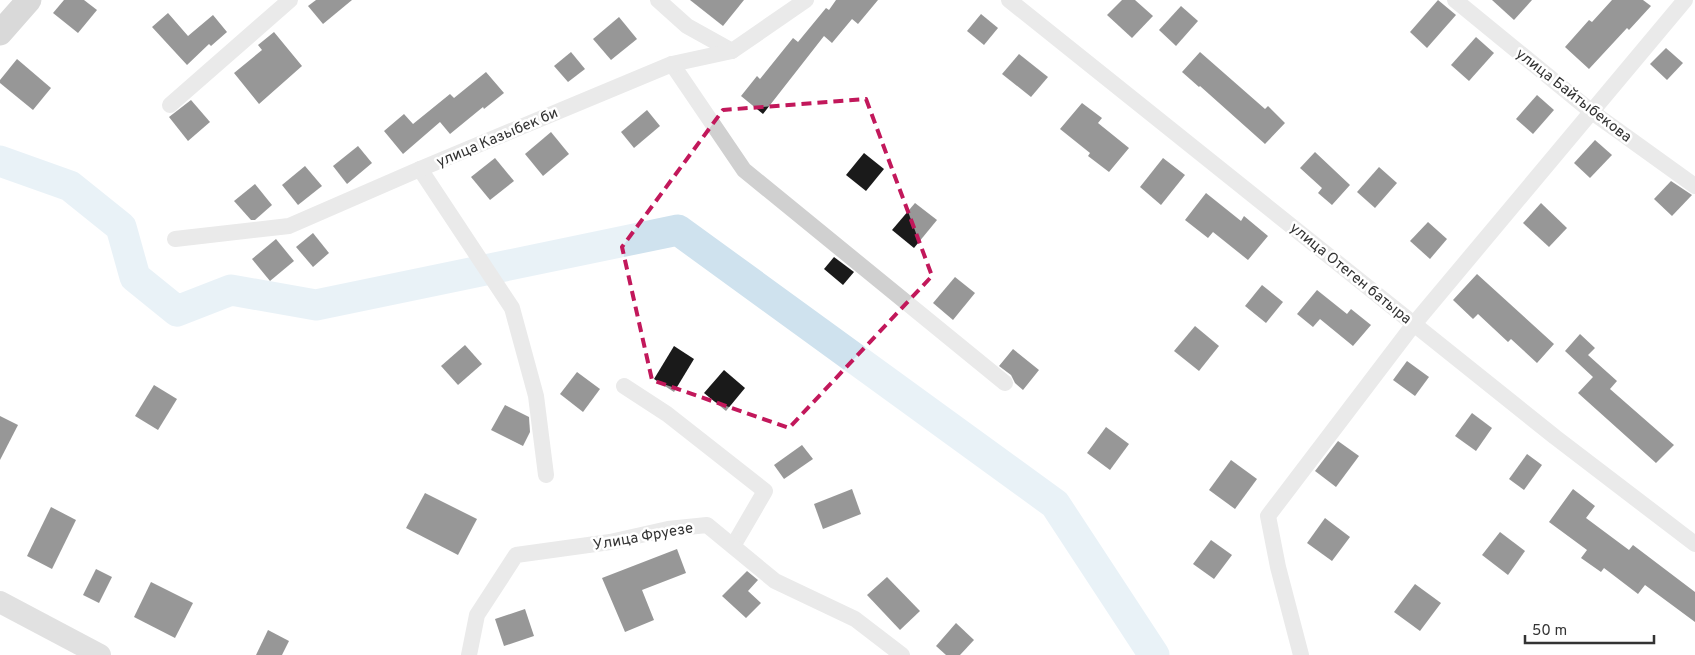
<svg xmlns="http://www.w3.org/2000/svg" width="1695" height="655" viewBox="0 0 1695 655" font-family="Overpass,sans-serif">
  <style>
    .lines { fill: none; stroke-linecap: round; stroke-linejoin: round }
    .river { stroke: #cfe2ee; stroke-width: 31 }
    .building { fill: #1a1a1a }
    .street { stroke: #d0d0d0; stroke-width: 16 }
    .secondary { stroke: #bdbdbd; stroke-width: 22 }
    .primary { stroke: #ababab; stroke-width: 25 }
    .marked { fill: none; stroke: #c2185b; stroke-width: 4; stroke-dasharray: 10 6; stroke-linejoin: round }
    .labels { text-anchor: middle; stroke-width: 5; stroke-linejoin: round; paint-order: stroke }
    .street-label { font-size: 15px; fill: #333; stroke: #fff }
  </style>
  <rect width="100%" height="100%" fill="#fff"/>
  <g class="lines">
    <path class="river" d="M0 161 70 186 121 227 135 277 177 311 231 290 316 305 678 230 1055 504 1154 655"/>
  </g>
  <g class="building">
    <path d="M64 0H84L97 10 78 33 53 13Z"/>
    <path d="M316 0H352L323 24 308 6Z"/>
    <path d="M690 0H744L723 26Z"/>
    <path d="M836 0H878L858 24 852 19 832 43 824 36 763 114 741 96 757 76 760 79 793 38 798 42 826 8 829 10Z"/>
    <path d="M1122 0H1135L1153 16 1132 38 1107 15Z"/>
    <path d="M1438 0 1456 15 1427 48 1410 32Z"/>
    <path d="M1492 0H1532L1514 20Z"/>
    <path d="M1612 0H1643L1651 6 1629 30 1627 28 1589 69 1565 47 1589 20 1592 22Z"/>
    <path d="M1181 6 1198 21 1176 46 1159 30Z"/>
    <path d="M168 13 188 36 213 15 227 32 211 46 209 44 187 65 152 27Z"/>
    <path d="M981 14 998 28 984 45 967 31Z"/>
    <path d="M619 17 637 39 611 60 593 39Z"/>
    <path d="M274 32 302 66 259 104 234 73 262 50 258 45Z"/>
    <path d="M1476 37 1494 53 1469 81 1451 65Z"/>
    <path d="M1666 48 1683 63 1667 80 1650 64Z"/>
    <path d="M571 52 585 69 568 82 554 66Z"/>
    <path d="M1200 52 1265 109 1268 106 1285 123 1265 144 1200 86 1199 87 1182 72Z"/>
    <path d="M1019 54 1048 77 1031 97 1002 74Z"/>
    <path d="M17 59 51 88 33 110 0 83V80Z"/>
    <path d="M486 72 504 93 484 109 483 107 450 134 440 122 403 154 384 131 404 114 413 124 450 94 454 98Z"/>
    <path d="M1537 95 1554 110 1533 134 1516 119Z"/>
    <path d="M191 100 210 122 188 141 169 117Z"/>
    <path d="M1082 103 1102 118 1098 123 1129 148 1109 172 1088 156 1090 153 1060 129Z"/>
    <path d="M647 110 660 126 634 148 621 132Z"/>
    <path d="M551 132 569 154 543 176 525 154Z"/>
    <path d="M1595 140 1612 155 1590 178 1574 163Z"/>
    <path d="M358 146 372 163 347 184 333 166Z"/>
    <path d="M1315 152 1350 185 1332 205 1318 193 1322 188 1300 168Z"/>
    <path d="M864 153 884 169 866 191 846 175Z"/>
    <path d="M495 158 514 181 490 200 471 177Z"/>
    <path d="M1163 158 1185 175 1161 205 1140 187Z"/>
    <path d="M305 166 322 186 298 205 282 185Z"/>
    <path d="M1379 167 1397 183 1375 208 1357 192Z"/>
    <path d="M1671 181 1692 195 1672 216 1654 199Z"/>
    <path d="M255 184 272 205 255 220H251L234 201Z"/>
    <path d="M1206 193 1241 221 1244 216 1268 236 1248 260 1213 232 1208 238 1185 220Z"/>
    <path d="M915 203 937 220 914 248 892 230Z"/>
    <path d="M1541 203 1567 228 1549 247 1523 223Z"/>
    <path d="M1428 222 1447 239 1430 259 1410 241Z"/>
    <path d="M313 233 329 253 313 267 296 247Z"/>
    <path d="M276 239 294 261 270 281 252 259Z"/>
    <path d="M834 257 854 272 843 285 824 269Z"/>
    <path d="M1477 274 1554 344 1537 363 1511 339 1508 342 1478 314 1473 319 1453 300Z"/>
    <path d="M955 277 975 293 953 320 933 303Z"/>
    <path d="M1262 285 1283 302 1266 323 1245 306Z"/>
    <path d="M1317 290 1347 314 1351 309 1371 325 1353 346 1320 319 1313 327 1297 314Z"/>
    <path d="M1195 326 1219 346 1199 371 1174 351Z"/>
    <path d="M1580 334 1595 348 1588 355 1617 381 1610 389 1674 445 1656 463 1578 393 1593 377 1565 351Z"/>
    <path d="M465 345 482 364 458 385 441 366Z"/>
    <path d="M674 346 694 359 674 392 654 379Z"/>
    <path d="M1013 349 1039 370 1023 390 1015 383 1011 375 999 366Z"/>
    <path d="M1407 361 1429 377 1415 396 1393 380Z"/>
    <path d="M724 370 745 388 726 411 704 393Z"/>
    <path d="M577 372 600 389 583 412 560 394Z"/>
    <path d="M154 385 177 399 158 430 135 416Z"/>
    <path d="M505 405 529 417 530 432 523 446 491 430Z"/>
    <path d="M1472 413 1492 428 1476 451 1455 436Z"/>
    <path d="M0 416 18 425 0 460Z"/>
    <path d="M1106 427 1129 444 1110 470 1087 453Z"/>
    <path d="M1338 441 1359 456 1336 487 1315 471Z"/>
    <path d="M802 445 813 459 784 479 774 465Z"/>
    <path d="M1527 454 1542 465 1524 490 1509 479Z"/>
    <path d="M1231 460 1257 479 1235 509 1209 490Z"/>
    <path d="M852 489 861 514 823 529 814 504Z"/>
    <path d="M1573 489 1595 506 1586 518 1629 550 1633 545 1695 592V622L1645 585 1638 594 1604 568 1601 572 1581 558 1587 550 1549 522Z"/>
    <path d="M425 493 477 519 458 555 406 528Z"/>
    <path d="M51 507 76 520 52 569 27 556Z"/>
    <path d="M1325 518 1350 537 1332 561 1307 543Z"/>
    <path d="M1500 532 1525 551 1508 575 1482 555Z"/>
    <path d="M1211 540 1232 555 1214 579 1193 564Z"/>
    <path d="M677 549 686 573 642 590 654 620 625 632 602 578Z"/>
    <path d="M96 569 112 577 99 603 83 595Z"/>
    <path d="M747 571 758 580 748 591 761 603 746 618 722 596Z"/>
    <path d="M887 577 920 611 900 630 867 595Z"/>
    <path d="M151 582 193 603 175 638 134 617Z"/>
    <path d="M1415 584 1441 603 1420 631 1394 612Z"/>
    <path d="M525 609 534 636 504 646 495 619Z"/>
    <path d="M956 623 974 640 960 655H946L936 646Z"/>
    <path d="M268 630 289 641 282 655H256Z"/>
  </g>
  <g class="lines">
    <g class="street">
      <path d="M658 0 687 26 732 51"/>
      <path d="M1009 0 1555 437 1695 544"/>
      <path d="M1455 0 1592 112 1695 186"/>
      <path d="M672 64 744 170 1005 383"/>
      <path d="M170 105 290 0"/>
      <path d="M420 169 512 308 536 396 546 475"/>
      <path d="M175 239 289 226 420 169 672 64 732 51 806 0"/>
      <path d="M624 386 667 414 765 491 733 546"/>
      <path d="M469 655 477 615 516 555 610 542 668 529 707 525 775 581 855 619 902 655"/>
      <path d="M1301 655 1278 567 1268 516 1414 324 1685 0"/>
    </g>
    <path class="secondary" d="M0 602 100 655"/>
    <path class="primary" d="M0 33 29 0"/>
  </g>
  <path d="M0 0H1695V655H0ZM866 99 932 276 789 428 652 380 622 247 723 110Z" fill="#fff" fill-opacity=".55" fill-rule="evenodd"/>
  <path class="marked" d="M866 99 932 276 789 428 652 380 622 247 723 110Z"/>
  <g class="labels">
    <g class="street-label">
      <text transform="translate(1574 95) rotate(38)" y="5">улица Байтыбекова</text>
      <text transform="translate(497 137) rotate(-23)" y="5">улица Казыбек би</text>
      <text transform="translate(1351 273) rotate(39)" y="5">улица Отеген батыра</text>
      <text transform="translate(643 536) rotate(-10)" y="5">Улица Фруезе</text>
    </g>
  </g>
  <path d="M1525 635v8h129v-8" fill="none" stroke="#333333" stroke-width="2.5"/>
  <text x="1532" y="635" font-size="15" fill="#333333" stroke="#ffffff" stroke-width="4" paint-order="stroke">50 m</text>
</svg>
